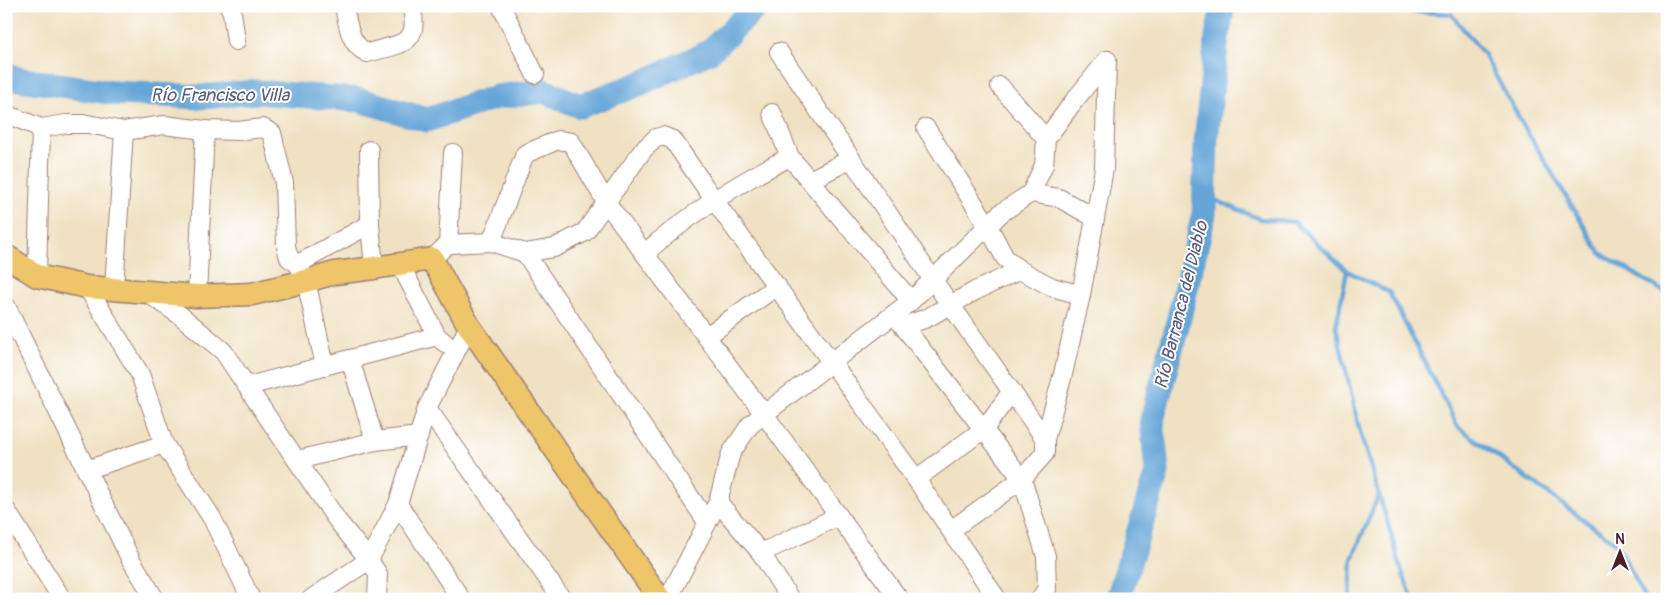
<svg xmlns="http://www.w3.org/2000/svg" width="1673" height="605" viewBox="0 0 1673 605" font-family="Pangolin,sans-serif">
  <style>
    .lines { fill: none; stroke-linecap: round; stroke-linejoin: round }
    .stream { stroke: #65a5d8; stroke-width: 4.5 }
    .river { stroke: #65a5d8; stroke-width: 25 }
    .minor-casing { stroke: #9d8076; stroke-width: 20 }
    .major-casing { stroke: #9d8076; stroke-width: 25 }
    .minor { stroke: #fff; stroke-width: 18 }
    .major { stroke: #eec569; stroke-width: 22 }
    .labels { text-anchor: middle; stroke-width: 4; stroke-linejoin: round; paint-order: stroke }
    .water-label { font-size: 18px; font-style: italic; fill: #565b79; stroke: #fff }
  </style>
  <rect width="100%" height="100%" fill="#fff"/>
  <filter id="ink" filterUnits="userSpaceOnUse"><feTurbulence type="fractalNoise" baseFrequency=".02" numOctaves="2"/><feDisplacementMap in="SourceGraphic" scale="10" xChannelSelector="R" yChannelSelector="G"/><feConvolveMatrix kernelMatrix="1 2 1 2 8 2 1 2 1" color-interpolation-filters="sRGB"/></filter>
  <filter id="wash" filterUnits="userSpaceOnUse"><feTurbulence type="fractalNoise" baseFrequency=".0096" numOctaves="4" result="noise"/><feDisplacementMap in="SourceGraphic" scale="20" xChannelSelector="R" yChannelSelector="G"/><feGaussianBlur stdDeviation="1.12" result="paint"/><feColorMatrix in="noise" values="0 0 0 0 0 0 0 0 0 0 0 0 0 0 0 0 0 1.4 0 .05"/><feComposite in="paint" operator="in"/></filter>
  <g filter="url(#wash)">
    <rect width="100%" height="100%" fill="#f0e1c2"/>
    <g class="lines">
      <g class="stream">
        <path d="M1325 6 1451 14 1483 53 1522 123 1600 253 1663 291 1667 298"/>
        <path d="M1204 195 1260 219 1294 222 1347 271 1336 327 1360 432 1379 494 1352 559 1350 599"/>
        <path d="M1347 271 1389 292 1458 427 1618 545 1645 599"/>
        <path d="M1379 494 1403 575 1413 599"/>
      </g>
      <g class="river">
        <path d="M6 74 17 79 115 93 200 97 256 92 360 100 427 120 496 97 544 91 580 106 639 84 709 52 757 6"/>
        <path d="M1118 599 1157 472 1152 420 1176 330 1204 214 1206 140 1217 37 1223 6"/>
      </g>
    </g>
  </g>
  <g filter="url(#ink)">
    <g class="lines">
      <defs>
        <g id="minor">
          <path d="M229 6 232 12 236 41"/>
          <path d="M344 6C348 24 349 44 367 53 398 44 422 46 411 6"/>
          <path d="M501 6 535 74"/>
          <path d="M779 52 933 280 1045 439"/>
          <path d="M1000 86 1046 139"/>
          <path d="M772 113 790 157 911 301"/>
          <path d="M6 114 41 128 66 124H88L124 131 164 125 205 130 238 131 263 128 272 133 284 183 286 246 289 258 298 264 306 281 325 366"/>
          <path d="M926 128 988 226 1005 258 1020 270 1052 287 1081 295"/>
          <path d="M369 150 370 224 374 268"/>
          <path d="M810 180 851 159"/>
          <path d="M1031 193 1059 198 1095 218"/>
          <path d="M491 242 525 154 558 140 571 142 606 202 764 414 899 599"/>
          <path d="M448 244 453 153"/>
          <path d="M525 253 707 522"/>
          <path d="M645 253C690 214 737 183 790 157"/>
          <path d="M432 259 448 244 491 242 525 253 554 248 585 232 643 150 656 138 663 136 673 140 714 200 916 479 997 599"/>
          <path d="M298 264 370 224"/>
          <path d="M400 264 437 336 445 343"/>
          <path d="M37 276 41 128"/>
          <path d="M87 287 140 374 164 444 212 518 251 599"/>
          <path d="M114 289 124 131"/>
          <path d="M145 291 181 316 223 351 337 520 369 560 311 599"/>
          <path d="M197 296 205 130"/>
          <path d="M6 306 131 560 155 599"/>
          <path d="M894 314 1022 479 951 530"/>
          <path d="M904 326 927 318 975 291 1020 270"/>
          <path d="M707 336 777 286"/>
          <path d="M350 359 375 441"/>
          <path d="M248 386 437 336"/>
          <path d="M427 408 562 599"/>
          <path d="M298 460 375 441 419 436"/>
          <path d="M86 470 164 444"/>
          <path d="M916 479 984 429 1012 391"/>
          <path d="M718 502 761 553 790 599"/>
          <path d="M398 504 461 599"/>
          <path d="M6 510 62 599"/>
          <path d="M761 553 839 516"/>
          <path d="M377 599 378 574 369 560 398 504 427 408 469 326"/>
          <path d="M668 599 718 502 731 453 750 425 911 301 1001 213 1031 193 1044 165 1046 139 1074 101 1107 60"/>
          <path d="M1040 599 1047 589 1046 556 1022 479 1045 453V439L1063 374 1081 295 1104 169 1107 60"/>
        </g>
        <path id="major" d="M6 256 37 276 87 287 197 296 252 294 306 281 335 273 374 268 432 259 469 326 660 599"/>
      </defs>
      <use href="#minor" class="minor-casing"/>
      <use href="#major" class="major-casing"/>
      <use href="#minor" class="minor"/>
      <use href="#major" class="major"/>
    </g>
  </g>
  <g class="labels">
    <g class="water-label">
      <text x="220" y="101">Río Francisco Villa</text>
      <text transform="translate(1181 305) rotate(-76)" y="6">Río Barranca del Diablo</text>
    </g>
  </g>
  <rect width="1673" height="605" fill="none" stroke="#fff" stroke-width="25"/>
  <g transform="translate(1620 552)" stroke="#ffffff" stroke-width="4" paint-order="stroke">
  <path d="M0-4L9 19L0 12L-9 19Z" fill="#4a1f2b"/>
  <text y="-8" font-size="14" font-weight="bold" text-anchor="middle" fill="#4a1f2b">N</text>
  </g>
</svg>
